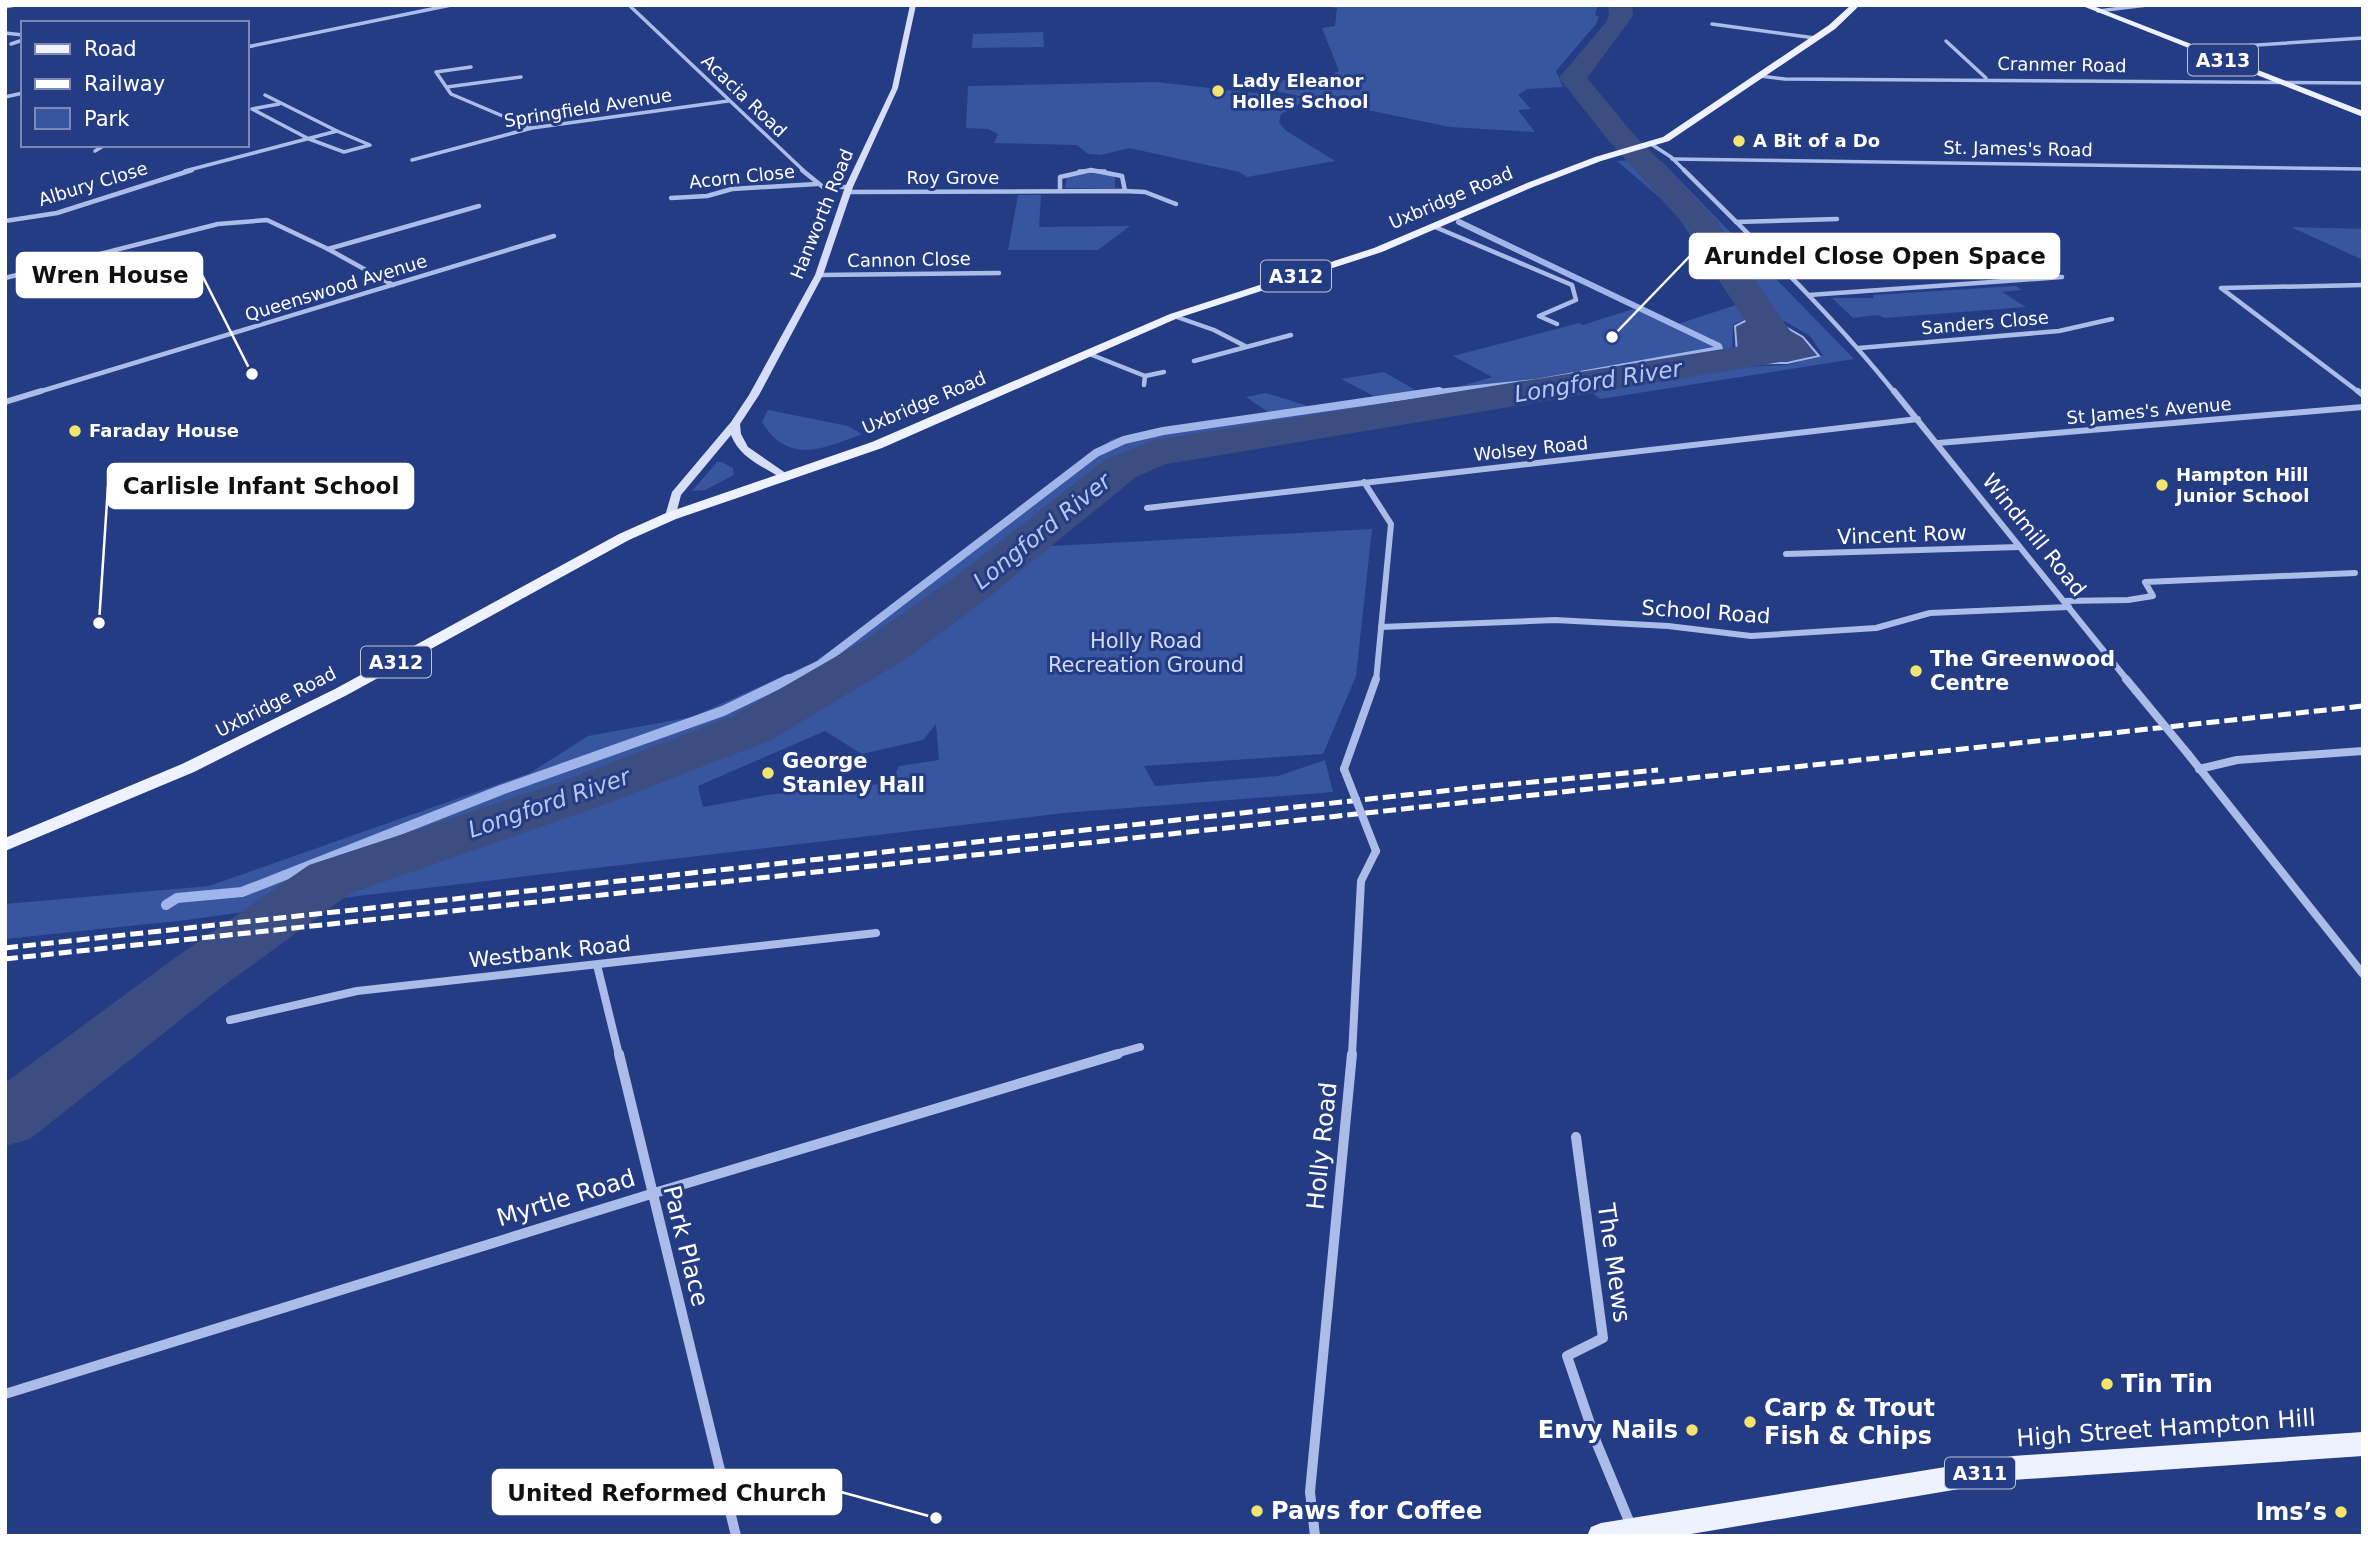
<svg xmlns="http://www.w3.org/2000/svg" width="2368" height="1541" viewBox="0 0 2368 1541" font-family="'DejaVu Sans',sans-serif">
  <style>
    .green { fill: #3855a0; fill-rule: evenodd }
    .water { fill: #3c4d82; stroke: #a0b5e9; stroke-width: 2 }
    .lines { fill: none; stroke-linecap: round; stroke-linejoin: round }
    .stream-far2 { stroke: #a0b5e9; stroke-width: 6 }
    .stream-far1 { stroke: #a0b5e9; stroke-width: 8 }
    .stream { stroke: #a0b5e9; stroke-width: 10 }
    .river { fill: #3c4d82; fill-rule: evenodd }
    .street-far4 { stroke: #acbce8; stroke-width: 3.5 }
    .street-far3 { stroke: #acbce8; stroke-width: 4.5 }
    .street-far2 { stroke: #acbce8; stroke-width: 6 }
    .street-far1 { stroke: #acbce8; stroke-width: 8 }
    .street { stroke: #acbce8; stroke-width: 10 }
    .secondary { fill: #d6def7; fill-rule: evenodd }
    .primary { fill: #eef1fe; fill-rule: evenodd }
    .rail { stroke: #fff; stroke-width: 5; stroke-dasharray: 13 5; stroke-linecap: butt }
    .street-bridge { stroke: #acbce8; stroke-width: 8 }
    .poi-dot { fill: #f2e46f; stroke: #243c83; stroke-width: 2.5 }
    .labels { text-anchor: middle; stroke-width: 6; stroke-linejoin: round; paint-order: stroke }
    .far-street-label { font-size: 18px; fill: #fff; stroke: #243c83 }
    .far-poi-label { font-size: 18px; font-weight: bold; fill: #fff; stroke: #243c83; text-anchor: start }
    .shield { fill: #243c83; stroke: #bdc4da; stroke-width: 2 }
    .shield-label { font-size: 19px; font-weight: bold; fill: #fff }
    .street-label { font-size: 21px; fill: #fff; stroke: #243c83 }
    .park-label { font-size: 21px; fill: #cfdaf6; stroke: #243c83 }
    .poi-label { font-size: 21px; font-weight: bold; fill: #fff; stroke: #243c83; text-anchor: start }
    .water-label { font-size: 23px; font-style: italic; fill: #b7c7ef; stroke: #243c83 }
    .near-street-label { font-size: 24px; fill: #fff; stroke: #243c83 }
    .near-poi-label { font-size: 24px; font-weight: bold; fill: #fff; stroke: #243c83; text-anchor: start }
    .leader { fill: none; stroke: #fff; stroke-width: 2.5 }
    .callout-dot { fill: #fff; stroke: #243c83; stroke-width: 2.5 }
    .callout { fill: #fff; stroke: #fff; stroke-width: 2.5 }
    .callout-label { font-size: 23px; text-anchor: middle; font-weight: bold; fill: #111 }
  </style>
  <rect width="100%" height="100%" fill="#243c83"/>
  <g class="green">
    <path d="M1319 5H1598L1595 15 1599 17 1596 24 1556 71 1563 87 1527 89 1518 95 1531 109 1518 110 1535 132 1450 127 1275 91 1283 80 1328 77 1339 71 1322 28 1335 26 1337 8Z"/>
    <path d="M1043 32 1044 47 972 48 973 34Z"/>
    <path d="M1156 82 1308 99 1281 114 1279 122 1285 130 1335 161 1247 177 1239 172 1129 148 1101 155 1088 154 1077 145 994 143 998 134 988 129 966 128 968 86Z"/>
    <path d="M1636 160 1698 226 1757 313 1733 325 1732 353 1713 366 1535 389 1512 399H1463L1234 436 1216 446 1190 443 1122 458 1014 548 1372 529 1356 676 1323 754 1144 766 1155 786 1278 776 1325 760 1333 792 1064 813 358 896 187 920 5 939V904L209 886 530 773 588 736 692 717 814 662 887 610 957 554 1112 439 1268 412 1246 397 1266 393 1311 407 1374 396 1341 379 1384 372 1417 391 1458 387 1492 377 1453 356 1579 323 1583 325 1636 308 1672 326 1736 305 1673 209 1617 161ZM936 724 939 760 899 766 891 783 766 795 703 807 698 786 825 731 862 754 923 740Z"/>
    <path d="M1649 161H1661L1854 359 1600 399 1589 390 1743 367 1787 365 1823 355 1810 336 1776 316 1710 225Z"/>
    <path d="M1092 171 1115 177V188H1065L1067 177Z"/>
    <path d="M1018 195H1041L1039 227 1130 226 1098 250H1008Z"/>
    <path d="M2291 227 2363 229V260Z"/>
    <path d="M2016 286 2021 290 2002 292 2026 307 1885 318 1878 315 1853 318 1832 298H1874L1873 295Z"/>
    <path d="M768 410 848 426 862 434C823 449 788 465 762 422Z"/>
    <path d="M717 462H722L733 468 734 475 705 490 692 491Z"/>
  </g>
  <path class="water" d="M1761 313 1803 337 1819 356 1787 363 1713 364 1737 353 1735 326Z"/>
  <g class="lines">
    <path class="stream-far2" d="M1427 393 1536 382 1720 349 1719 346 1459 222"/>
    <path class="stream-far1" d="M785 681 820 664 1096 453 1124 440 1163 431 1439 391"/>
    <path class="stream" d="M166 905 177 898 242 892 501 790 723 711 789 679"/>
    <path class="river" d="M1608 5H1632L1633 16 1587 78 1629 129 1716 219 1733 249 1798 342 1797 352 1792 360 1166 464 1136 477 990 596 904 660 771 740 598 807 351 893 222 987 30 1139 5 1146V1083L176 957 309 865 558 783 733 716 868 638 956 576 1106 459 1156 440 1760 343 1699 250 1689 230 1609 141 1559 78 1606 22 1609 16Z"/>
    <g class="street-far4">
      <path d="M629 5 804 171"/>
      <path d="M5 7 15 5"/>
      <path d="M2098 11 2147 5"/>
      <path d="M1712 24 1815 38"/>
      <path d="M5 33 23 35"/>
      <path d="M1946 41 1986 78"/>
      <path d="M11 44 23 40"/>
      <path d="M247 47 451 5"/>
      <path d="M2195 49 2363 38"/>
      <path d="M471 67 436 72 451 94 531 128"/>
      <path d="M1760 76 1785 79 2363 83"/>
      <path d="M447 87 521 77"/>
      <path d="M5 97 23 93"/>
      <path d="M279 104 252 109 309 139 344 152 370 145 337 131"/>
      <path d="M1651 144 1671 157 1685 171"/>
      <path d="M95 151 105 145"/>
      <path d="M1672 159 2363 169"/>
      <path d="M412 160 532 128 728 101"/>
      <path d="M185 171 337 131 265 95"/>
      <path d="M1079 171H1105"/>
    </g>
    <g class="street-far3">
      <path d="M802 170 823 187H849"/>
      <path d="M1684 170C1756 242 1831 313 1895 393"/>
      <path d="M1060 191V177L1091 170 1122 176 1125 191"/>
      <path d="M847 192 1125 191 1145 192 1176 204"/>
      <path d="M671 198 707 196 732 189 817 184"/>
      <path d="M5 221 57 213 192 170"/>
      <path d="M1736 222 1837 219"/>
      <path d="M1435 227 1572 285 1576 300 1539 316 1557 324"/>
      <path d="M328 249 479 206"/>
      <path d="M819 275 999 273"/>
      <path d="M5 278 218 224 267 220 328 249 393 285"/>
      <path d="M1809 295 2062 277"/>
      <path d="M1174 316 1214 330 1245 346"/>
      <path d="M1859 348 2059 331 2112 319"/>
      <path d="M1087 353 1145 376 1144 385"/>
      <path d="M1194 361 1291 335"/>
      <path d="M1145 376 1164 372"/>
      <path d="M35 393 554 236"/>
      <path d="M2360 393 2221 288 2363 285"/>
    </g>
    <g class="street-far2">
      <path d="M1894 391 2128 681"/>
      <path d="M2358 391 2363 395"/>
      <path d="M5 402 41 391"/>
      <path d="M1938 443 2363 407"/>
      <path d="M1364 482 1391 524 1376 681"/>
      <path d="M1147 508 1918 419"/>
      <path d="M1786 554 2019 547"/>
      <path d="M2064 601 2128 600 2153 596 2145 582 2355 573"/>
      <path d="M1381 627 1555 620 1668 626 1751 636 1876 628 1930 613 2069 607"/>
    </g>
    <g class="street-far1">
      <path d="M2126 679 2136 691"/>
      <path d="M2188 754 2363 974"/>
      <path d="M1344 769 1376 679"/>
      <path d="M2199 769 2237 760 2363 751"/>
      <path d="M597 965 619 1055"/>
      <path d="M230 1020 357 991 876 933"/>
      <path d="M1112 1055 1140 1047"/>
      <path d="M1352 1055 1361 881 1376 851"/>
    </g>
    <g class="street">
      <path d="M619 1054 736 1536"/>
      <path d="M1576 1137 1603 1338 1567 1356 1597 1444 1631 1526"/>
      <path d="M5 1394 651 1194 1118 1054"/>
      <path d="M1315 1536 1310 1492 1352 1054"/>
    </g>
    <path class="secondary" d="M910 5H916L898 88 853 187 823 275 759 395 740 424 741 434 748 447 790 476 785 479 781 478C762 466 740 458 731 435L681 495 675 518H667L665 516 672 492 731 422 749 395 815 275 845 187 892 88Z"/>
    <g class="primary">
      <path d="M1851 5H1860L1835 29 1669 141 1601 161 1533 187 1382 252 1178 318 882 448 676 519 629 540 347 695 194 772 5 851V838L182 764 335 689 619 534 666 513 872 442 1170 314 1374 248 1527 183 1595 157 1663 137 1829 25Z"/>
      <path d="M2080 5H2091L2363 111V117Z"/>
      <path d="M2363 1432V1456L2013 1480 1679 1536H1587L1591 1527 1601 1523 2013 1456Z"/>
    </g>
    <g class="rail">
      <path d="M5 948 1470 788 1658 770"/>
      <path d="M5 959 2363 706"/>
    </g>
    <g class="street-bridge">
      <path d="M2136 691 2188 754"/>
      <path d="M1344 769 1376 851"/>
    </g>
  </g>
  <g class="poi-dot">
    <circle cx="1218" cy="91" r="7"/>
    <circle cx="1739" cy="141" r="7"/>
    <circle cx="75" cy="431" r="7"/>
    <circle cx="2162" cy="485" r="7"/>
    <circle cx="1916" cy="671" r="7"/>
    <circle cx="768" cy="773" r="7"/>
    <circle cx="2107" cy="1384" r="7"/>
    <circle cx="1750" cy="1422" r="7"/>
    <circle cx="1692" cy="1430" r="7"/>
    <circle cx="1257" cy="1511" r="7"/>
    <circle cx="2341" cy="1512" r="7"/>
  </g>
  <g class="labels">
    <g class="far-street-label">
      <text transform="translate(2062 65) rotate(1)" y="6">Cranmer Road</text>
      <text transform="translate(744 96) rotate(44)" y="6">Acacia Road</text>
      <text transform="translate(588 108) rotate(-9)" y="6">Springfield Avenue</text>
      <text transform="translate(2018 149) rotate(1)" y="6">St. James's Road</text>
      <text transform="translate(742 177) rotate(-6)" y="6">Acorn Close</text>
      <text x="953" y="184">Roy Grove</text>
      <text transform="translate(93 184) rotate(-17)" y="6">Albury Close</text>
      <text transform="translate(1451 198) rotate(-23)" y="6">Uxbridge Road</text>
      <text transform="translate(822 214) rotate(-68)" y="6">Hanworth Road</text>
      <text transform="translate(909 260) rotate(-1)" y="6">Cannon Close</text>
      <text transform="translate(336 288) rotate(-17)" y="6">Queenswood Avenue</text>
      <text transform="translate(1985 323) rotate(-5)" y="6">Sanders Close</text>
      <text transform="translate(924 403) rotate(-23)" y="6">Uxbridge Road</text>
      <text transform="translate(2149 411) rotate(-5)" y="6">St James's Avenue</text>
      <text transform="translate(1531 449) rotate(-6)" y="6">Wolsey Road</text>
      <text transform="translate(276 702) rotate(-27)" y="6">Uxbridge Road</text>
    </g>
    <g class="far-poi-label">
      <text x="1232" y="87">Lady Eleanor<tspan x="1232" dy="21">Holles School</tspan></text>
      <text x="1753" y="147">A Bit of a Do</text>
      <text x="89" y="437">Faraday House</text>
      <text x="2176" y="481">Hampton Hill<tspan x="2176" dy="21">Junior School</tspan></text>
    </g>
    <g class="shield">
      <rect x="2188" y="44.5" width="70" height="31" rx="5"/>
      <rect x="1261" y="260.5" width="70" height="31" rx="5"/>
      <rect x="361" y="646.5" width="70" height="31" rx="5"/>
      <rect x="1945" y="1457.5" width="70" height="31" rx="5"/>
    </g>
    <g class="shield-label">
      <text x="2223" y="67">A313</text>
      <text x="1296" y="283">A312</text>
      <text x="396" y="669">A312</text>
      <text x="1980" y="1480">A311</text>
    </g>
    <g class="street-label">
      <text transform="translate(1902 535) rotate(-2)" y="7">Vincent Row</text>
      <text transform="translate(2034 535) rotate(51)" y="7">Windmill Road</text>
      <text transform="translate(1706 612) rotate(4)" y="7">School Road</text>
      <text transform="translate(550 952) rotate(-6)" y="7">Westbank Road</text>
    </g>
    <g class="park-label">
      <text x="1146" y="648">Holly Road<tspan x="1146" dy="24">Recreation Ground</tspan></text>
    </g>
    <g class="poi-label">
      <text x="1930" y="666">The Greenwood<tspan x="1930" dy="24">Centre</tspan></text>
      <text x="782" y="768">George<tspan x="782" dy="24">Stanley Hall</tspan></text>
    </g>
    <g class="water-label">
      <text transform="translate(1598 381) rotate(-9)" y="8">Longford River</text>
      <text transform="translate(1042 531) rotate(-39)" y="8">Longford River</text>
      <text transform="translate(549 803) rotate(-19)" y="8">Longford River</text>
    </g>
    <g class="near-street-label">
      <text transform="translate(1322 1146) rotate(-84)" y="8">Holly Road</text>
      <text transform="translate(566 1198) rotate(-17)" y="8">Myrtle Road</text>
      <text transform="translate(686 1246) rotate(76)" y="8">Park Place</text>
      <text transform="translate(1614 1263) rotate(82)" y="8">The Mews</text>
      <text transform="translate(2166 1428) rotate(-4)" y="8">High Street Hampton Hill</text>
    </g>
    <g class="near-poi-label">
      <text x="2121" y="1392">Tin Tin</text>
      <text x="1764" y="1416">Carp &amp; Trout<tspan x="1764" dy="28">Fish &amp; Chips</tspan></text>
      <text x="1678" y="1438" text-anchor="end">Envy Nails</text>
      <text x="1271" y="1519">Paws for Coffee</text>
      <text x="2327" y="1520" text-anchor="end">Ims’s</text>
    </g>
  </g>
  <path class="leader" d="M1612 337L1690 256M252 374L202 275M99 623L108 486M936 1518L841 1492"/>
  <g class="callout-dot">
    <circle cx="1612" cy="337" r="7"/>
    <circle cx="252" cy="374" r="7"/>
    <circle cx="99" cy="623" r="7"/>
    <circle cx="936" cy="1518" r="7"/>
  </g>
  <g class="callout">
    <rect x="1690" y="234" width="369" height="44" rx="7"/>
    <rect x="17" y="253" width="185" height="44" rx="7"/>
    <rect x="108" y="464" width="305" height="44" rx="7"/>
    <rect x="493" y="1470" width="348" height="44" rx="7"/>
  </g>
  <g class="callout-label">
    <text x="1875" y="264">Arundel Close Open Space</text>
    <text x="110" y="283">Wren House</text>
    <text x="261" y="494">Carlisle Infant School</text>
    <text x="667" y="1501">United Reformed Church</text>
  </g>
  <rect width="2368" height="1541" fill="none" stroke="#ffffff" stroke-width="14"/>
  <rect x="21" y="21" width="228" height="126" fill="#243c83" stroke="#7c8ab5" stroke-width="2"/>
  <rect x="35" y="44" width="35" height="10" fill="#eef1fe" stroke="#7c8ab5" stroke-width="2"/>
  <text x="84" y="56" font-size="21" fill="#ffffff">Road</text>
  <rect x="35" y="79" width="35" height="10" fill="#ffffff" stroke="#7c8ab5" stroke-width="2"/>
  <text x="84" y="91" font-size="21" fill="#ffffff">Railway</text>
  <rect x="35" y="108" width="35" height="21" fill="#3855a0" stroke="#7c8ab5" stroke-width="2"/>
  <text x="84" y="126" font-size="21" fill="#ffffff">Park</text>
</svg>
